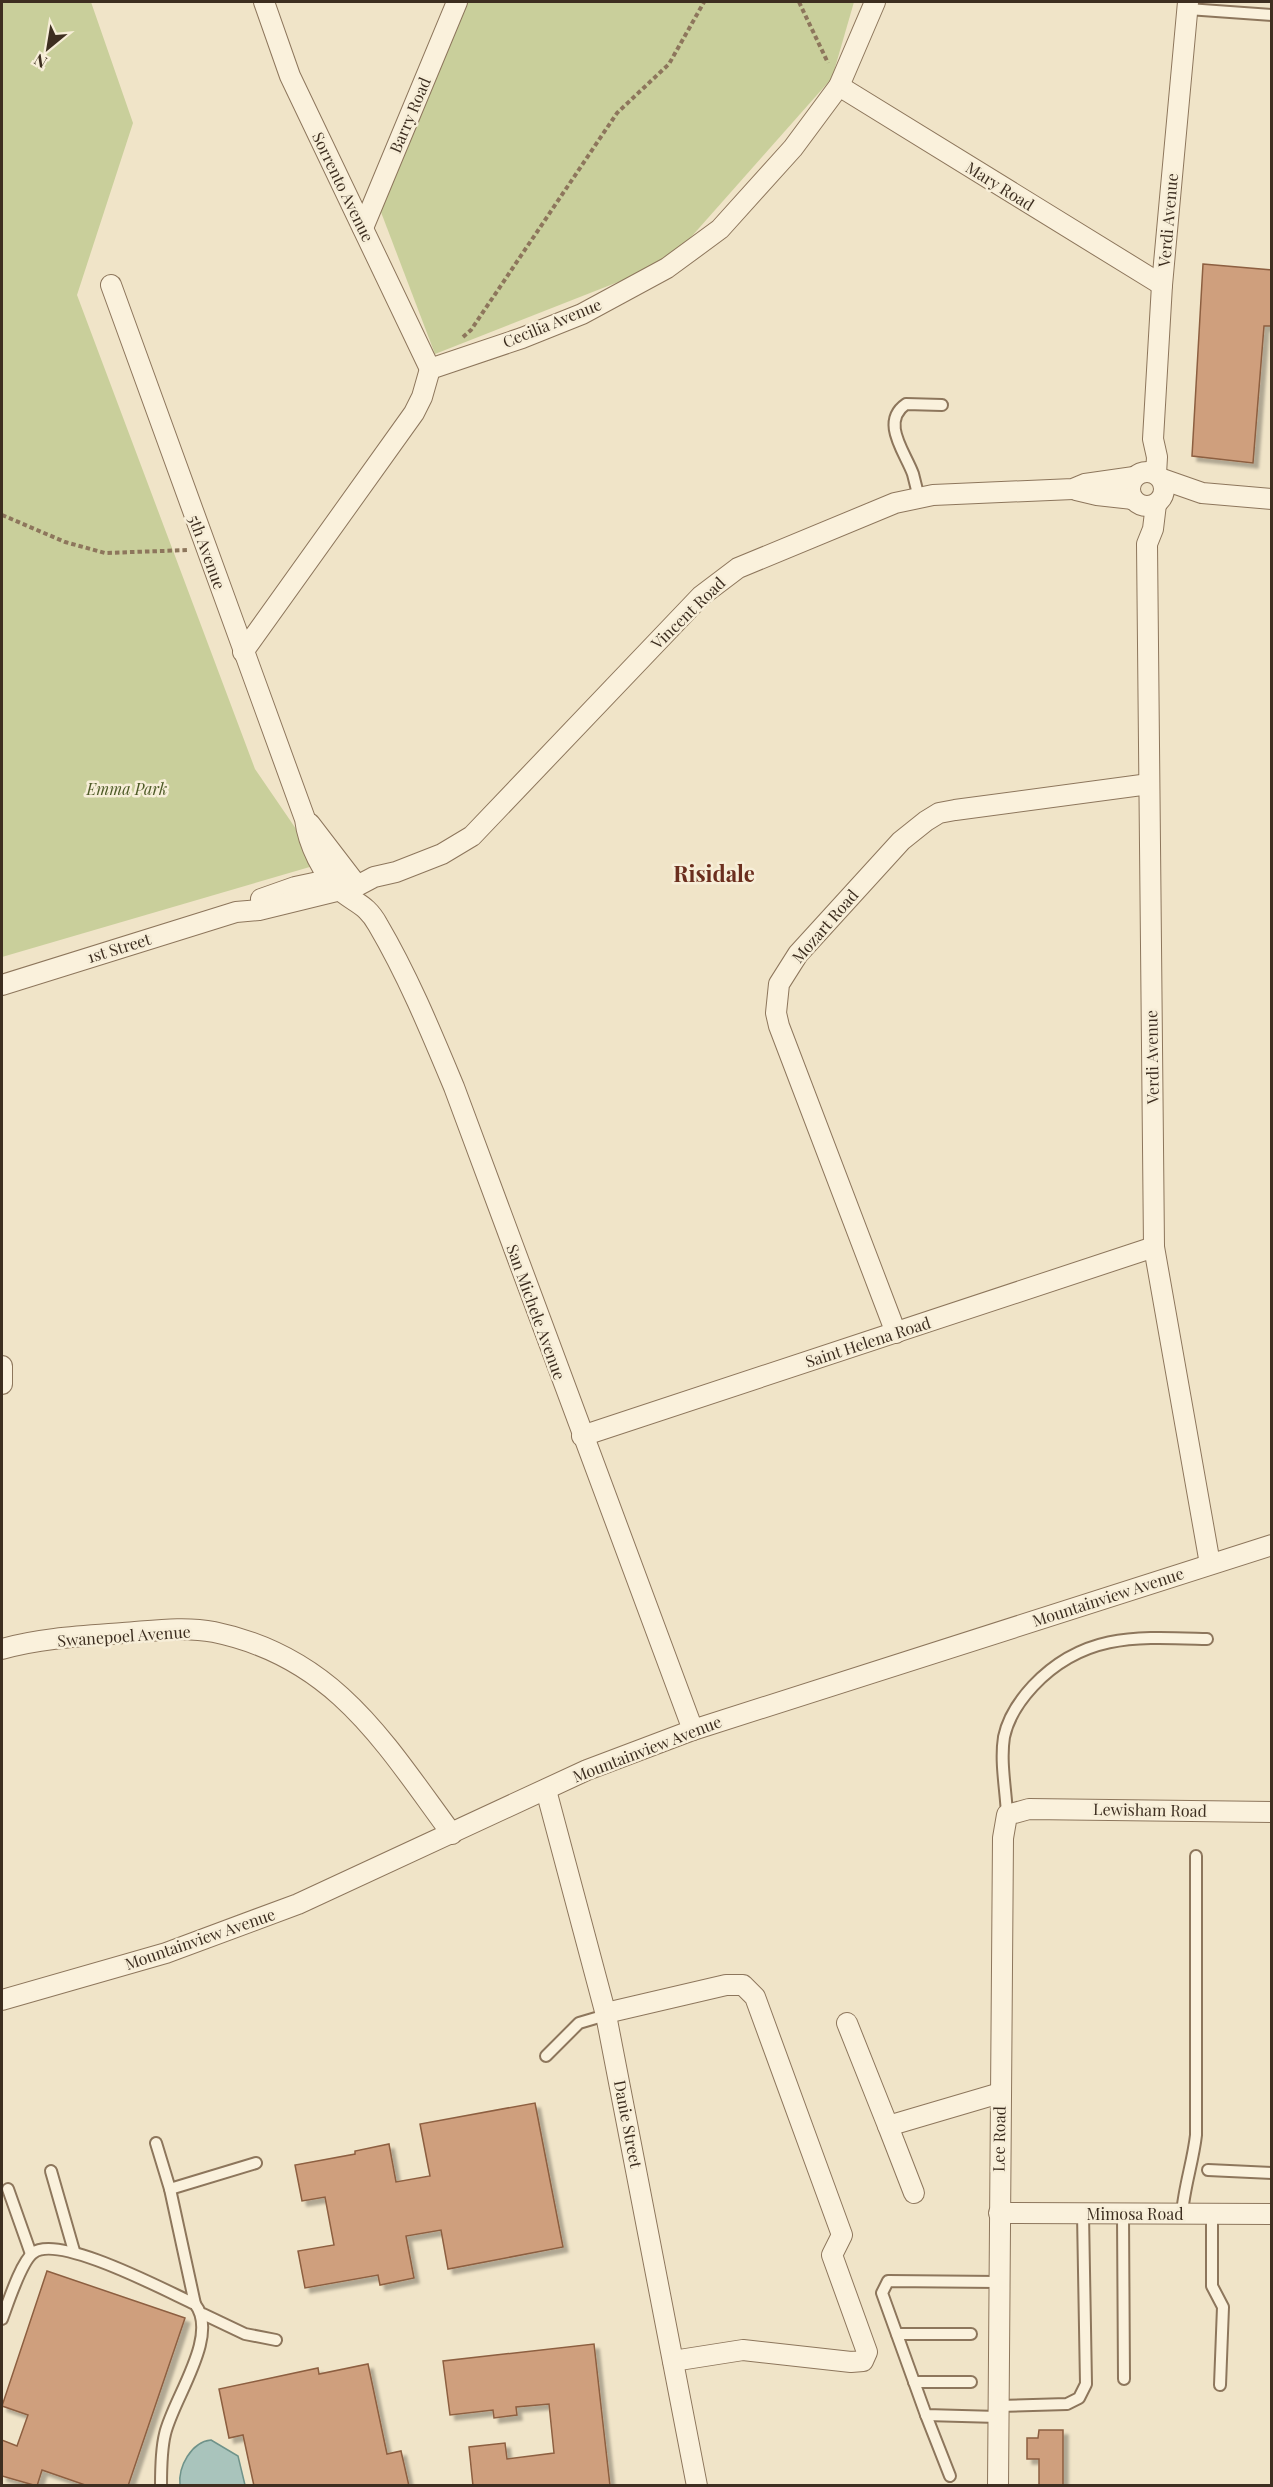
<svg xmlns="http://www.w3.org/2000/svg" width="1273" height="2487" viewBox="0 0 1273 2487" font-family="'Playfair Display',serif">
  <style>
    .green { fill: #c9cf9b }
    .water { fill: #a9c4bc; stroke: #6f938a; stroke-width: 1.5 }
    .building { fill: #cf9f7d; stroke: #8d5f41; stroke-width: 1.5; filter: url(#shadow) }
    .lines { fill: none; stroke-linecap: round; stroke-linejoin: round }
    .service-casing { stroke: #8d765c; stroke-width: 14 }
    .minor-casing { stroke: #8d765c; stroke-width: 22 }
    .path { stroke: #8d765c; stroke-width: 4; stroke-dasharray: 4.5 3; stroke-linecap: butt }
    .service { stroke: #faf1dc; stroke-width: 10 }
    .minor { stroke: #faf1dc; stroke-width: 20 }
    .labels { text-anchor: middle; stroke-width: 5; stroke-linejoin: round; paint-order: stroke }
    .street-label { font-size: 16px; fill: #3d2e20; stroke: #f7eed8 }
    .park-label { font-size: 16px; font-style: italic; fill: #4d5a26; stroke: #f7eed8 }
    .district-label { font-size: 22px; font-weight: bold; fill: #6b2e1e; stroke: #f7eed8 }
  </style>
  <defs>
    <filter id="shadow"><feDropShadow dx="5" dy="5" stdDeviation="1.5" flood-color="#0004"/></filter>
  </defs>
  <rect width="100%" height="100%" fill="#f0e4c8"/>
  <g class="green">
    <path d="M2 2H91L133 123 77 295 255 769 320 864 2 957Z"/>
    <path d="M452 2H854L832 78 669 262 435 354 376 199Z"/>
  </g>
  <path class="water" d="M211 2440 238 2456 245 2485H180C178 2467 191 2442 211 2440Z"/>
  <g class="building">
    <path d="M1203 264 1272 270V326H1264L1253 463 1192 456Z"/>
    <path d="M535 2103 563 2247 448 2269 441 2230 406 2236 414 2278 380 2285 378 2275 305 2288 298 2251 334 2245 325 2197 302 2201 295 2165 355 2154V2151L389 2144 396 2182 430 2176 420 2124Z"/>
    <path d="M47 2271 185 2318 128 2486H88L42 2470 37 2486 2 2476V2440L17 2446 28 2415 2 2406Z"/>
    <path d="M594 2344 610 2486H473L469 2447 505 2443 507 2459 554 2453 549 2404 516 2407 517 2415 494 2418 493 2410 450 2415 443 2361Z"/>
    <path d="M368 2364 387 2454 401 2451 409 2486H254L243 2435 229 2438 219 2389 318 2368 319 2374Z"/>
    <path d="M1039 2430H1063V2486H1039V2459H1027V2438H1038Z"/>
  </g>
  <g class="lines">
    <defs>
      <g id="service">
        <path d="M1188 9 1272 15"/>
        <path d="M919 498C917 490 915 482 913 474 905 452 880 422 906 404L942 405"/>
        <path d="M1007 1815C1006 1790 1000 1762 1004 1737 1008 1718 1020 1700 1033 1686 1084 1632 1139 1637 1207 1639"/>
        <path d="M546 2056 579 2023 606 2015"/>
        <path d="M156 2143 170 2189 195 2304"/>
        <path d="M1208 2170 1272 2173"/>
        <path d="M51 2171 74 2251"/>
        <path d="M8 2189 31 2254"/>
        <path d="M170 2189 256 2163"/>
        <path d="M1123 2214 1124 2379"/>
        <path d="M1182 2214C1184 2187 1193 2162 1196 2135V1856"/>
        <path d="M1212 2214V2286L1223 2307 1220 2385"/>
        <path d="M203 2314 245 2334 276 2340"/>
        <path d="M2 2319C8 2303 21 2262 33 2253 58 2233 166 2291 195 2304 220 2336 173 2399 165 2434 161 2450 161 2470 161 2486"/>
        <path d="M897 2334H971"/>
        <path d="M914 2382H971"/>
        <path d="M998 2406 1067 2404 1079 2398 1086 2384 1083 2214"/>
        <path d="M926 2415 950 2476"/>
        <path d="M998 2417 926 2415 882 2293 888 2281 998 2282"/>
      </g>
      <g id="minor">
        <path d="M264 2 290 76 430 369"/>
        <path d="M839 86 1162 285"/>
        <path d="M363 228 457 2"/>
        <path d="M111 285 305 819C308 844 323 875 342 892 357 904 367 905 378 925 408 976 431 1032 454 1087L693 1730"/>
        <circle cx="1147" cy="489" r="17"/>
        <path d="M1156 474 1157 457 1153 439 1162 285 1188 2"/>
        <path d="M1162 479 1202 493 1272 499"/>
        <path d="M1076 490 1097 495 1133 499"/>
        <path d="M1156 504 1153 529 1147 544 1154 1247 1210 1564"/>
        <path d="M243 652 414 413 422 397 430 369 522 338 582 314 667 268 720 229 793 148 839 86 875 2"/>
        <path d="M310 824 356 884"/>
        <path d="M261 899 295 887 342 877"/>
        <path d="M2 985 236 912 259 910 357 886 374 877 396 872 442 854 472 836 701 596 738 568 895 503 933 495 1073 489 1085 484 1134 477"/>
        <path d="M896 1333 779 1026 776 1013 779 984 798 954 901 841 926 821 939 813 955 810 1149 784"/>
        <path d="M2 1366V1384"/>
        <path d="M582 1436 1154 1247"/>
        <path d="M2 1649C40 1638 83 1636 123 1633 152 1631 184 1626 214 1632 335 1657 384 1742 452 1834"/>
        <path d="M546 1790 606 2015 697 2486"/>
        <path d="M2 2000 166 1953 298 1904 587 1770 693 1730 1272 1545"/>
        <path d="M606 2013 726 1985H743L755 1997 842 2235 832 2255 867 2352 863 2361 851 2362 743 2350 673 2361"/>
        <path d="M847 2023 888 2126 1000 2093"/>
        <path d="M888 2126 914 2193"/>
        <path d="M999 2213 1272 2214"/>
        <path d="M998 2486 1003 1838 1007 1815 1029 1809 1272 1812"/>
      </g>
    </defs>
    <use href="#service" class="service-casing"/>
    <use href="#minor" class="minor-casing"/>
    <g class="path">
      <path d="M799 2 828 63"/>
      <path d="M463 337 471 330 617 113 669 64 704 2"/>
      <path d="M2 515 65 542 105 553 189 550"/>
    </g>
    <use href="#service" class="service"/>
    <use href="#minor" class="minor"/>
  </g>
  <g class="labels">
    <g class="street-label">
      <text transform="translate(410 115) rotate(-67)" y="6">Barry Road</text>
      <text transform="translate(1000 186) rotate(32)" y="6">Mary Road</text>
      <text transform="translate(343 187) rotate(64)" y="6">Sorrento Avenue</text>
      <text transform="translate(1168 220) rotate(-85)" y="6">Verdi Avenue</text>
      <text transform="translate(552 323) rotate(-22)" y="6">Cecilia Avenue</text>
      <text transform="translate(207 552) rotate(70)" y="6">5th Avenue</text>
      <text transform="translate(688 613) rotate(-44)" y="6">Vincent Road</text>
      <text transform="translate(825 926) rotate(-49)" y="6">Mozart Road</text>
      <text transform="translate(119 948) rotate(-17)" y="6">1st Street</text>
      <text transform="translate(1152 1057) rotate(-91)" y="6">Verdi Avenue</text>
      <text transform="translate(536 1312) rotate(70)" y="6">San Michele Avenue</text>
      <text transform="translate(868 1342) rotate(-18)" y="6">Saint Helena Road</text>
      <text transform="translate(1108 1597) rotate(-18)" y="6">Mountainview Avenue</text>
      <text transform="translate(124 1636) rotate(-4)" y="6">Swanepoel Avenue</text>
      <text transform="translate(647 1749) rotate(-21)" y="6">Mountainview Avenue</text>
      <text transform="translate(1150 1810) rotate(1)" y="6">Lewisham Road</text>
      <text transform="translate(200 1939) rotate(-19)" y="6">Mountainview Avenue</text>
      <text transform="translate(628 2124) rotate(79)" y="6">Danie Street</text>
      <text transform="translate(999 2139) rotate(-89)" y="6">Lee Road</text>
      <text x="1135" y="2220">Mimosa Road</text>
    </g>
    <g class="park-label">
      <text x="127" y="795">Emma Park</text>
    </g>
    <g class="district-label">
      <text x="714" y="882">Risidale</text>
    </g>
  </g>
  <rect width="1273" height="2487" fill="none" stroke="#3d2e20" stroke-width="6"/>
  <g transform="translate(48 48) rotate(210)" stroke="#f7eed8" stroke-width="4.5" paint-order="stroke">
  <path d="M0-4.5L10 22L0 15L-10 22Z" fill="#3d2e20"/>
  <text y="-9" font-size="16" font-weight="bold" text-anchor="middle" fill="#3d2e20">N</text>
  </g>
</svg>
